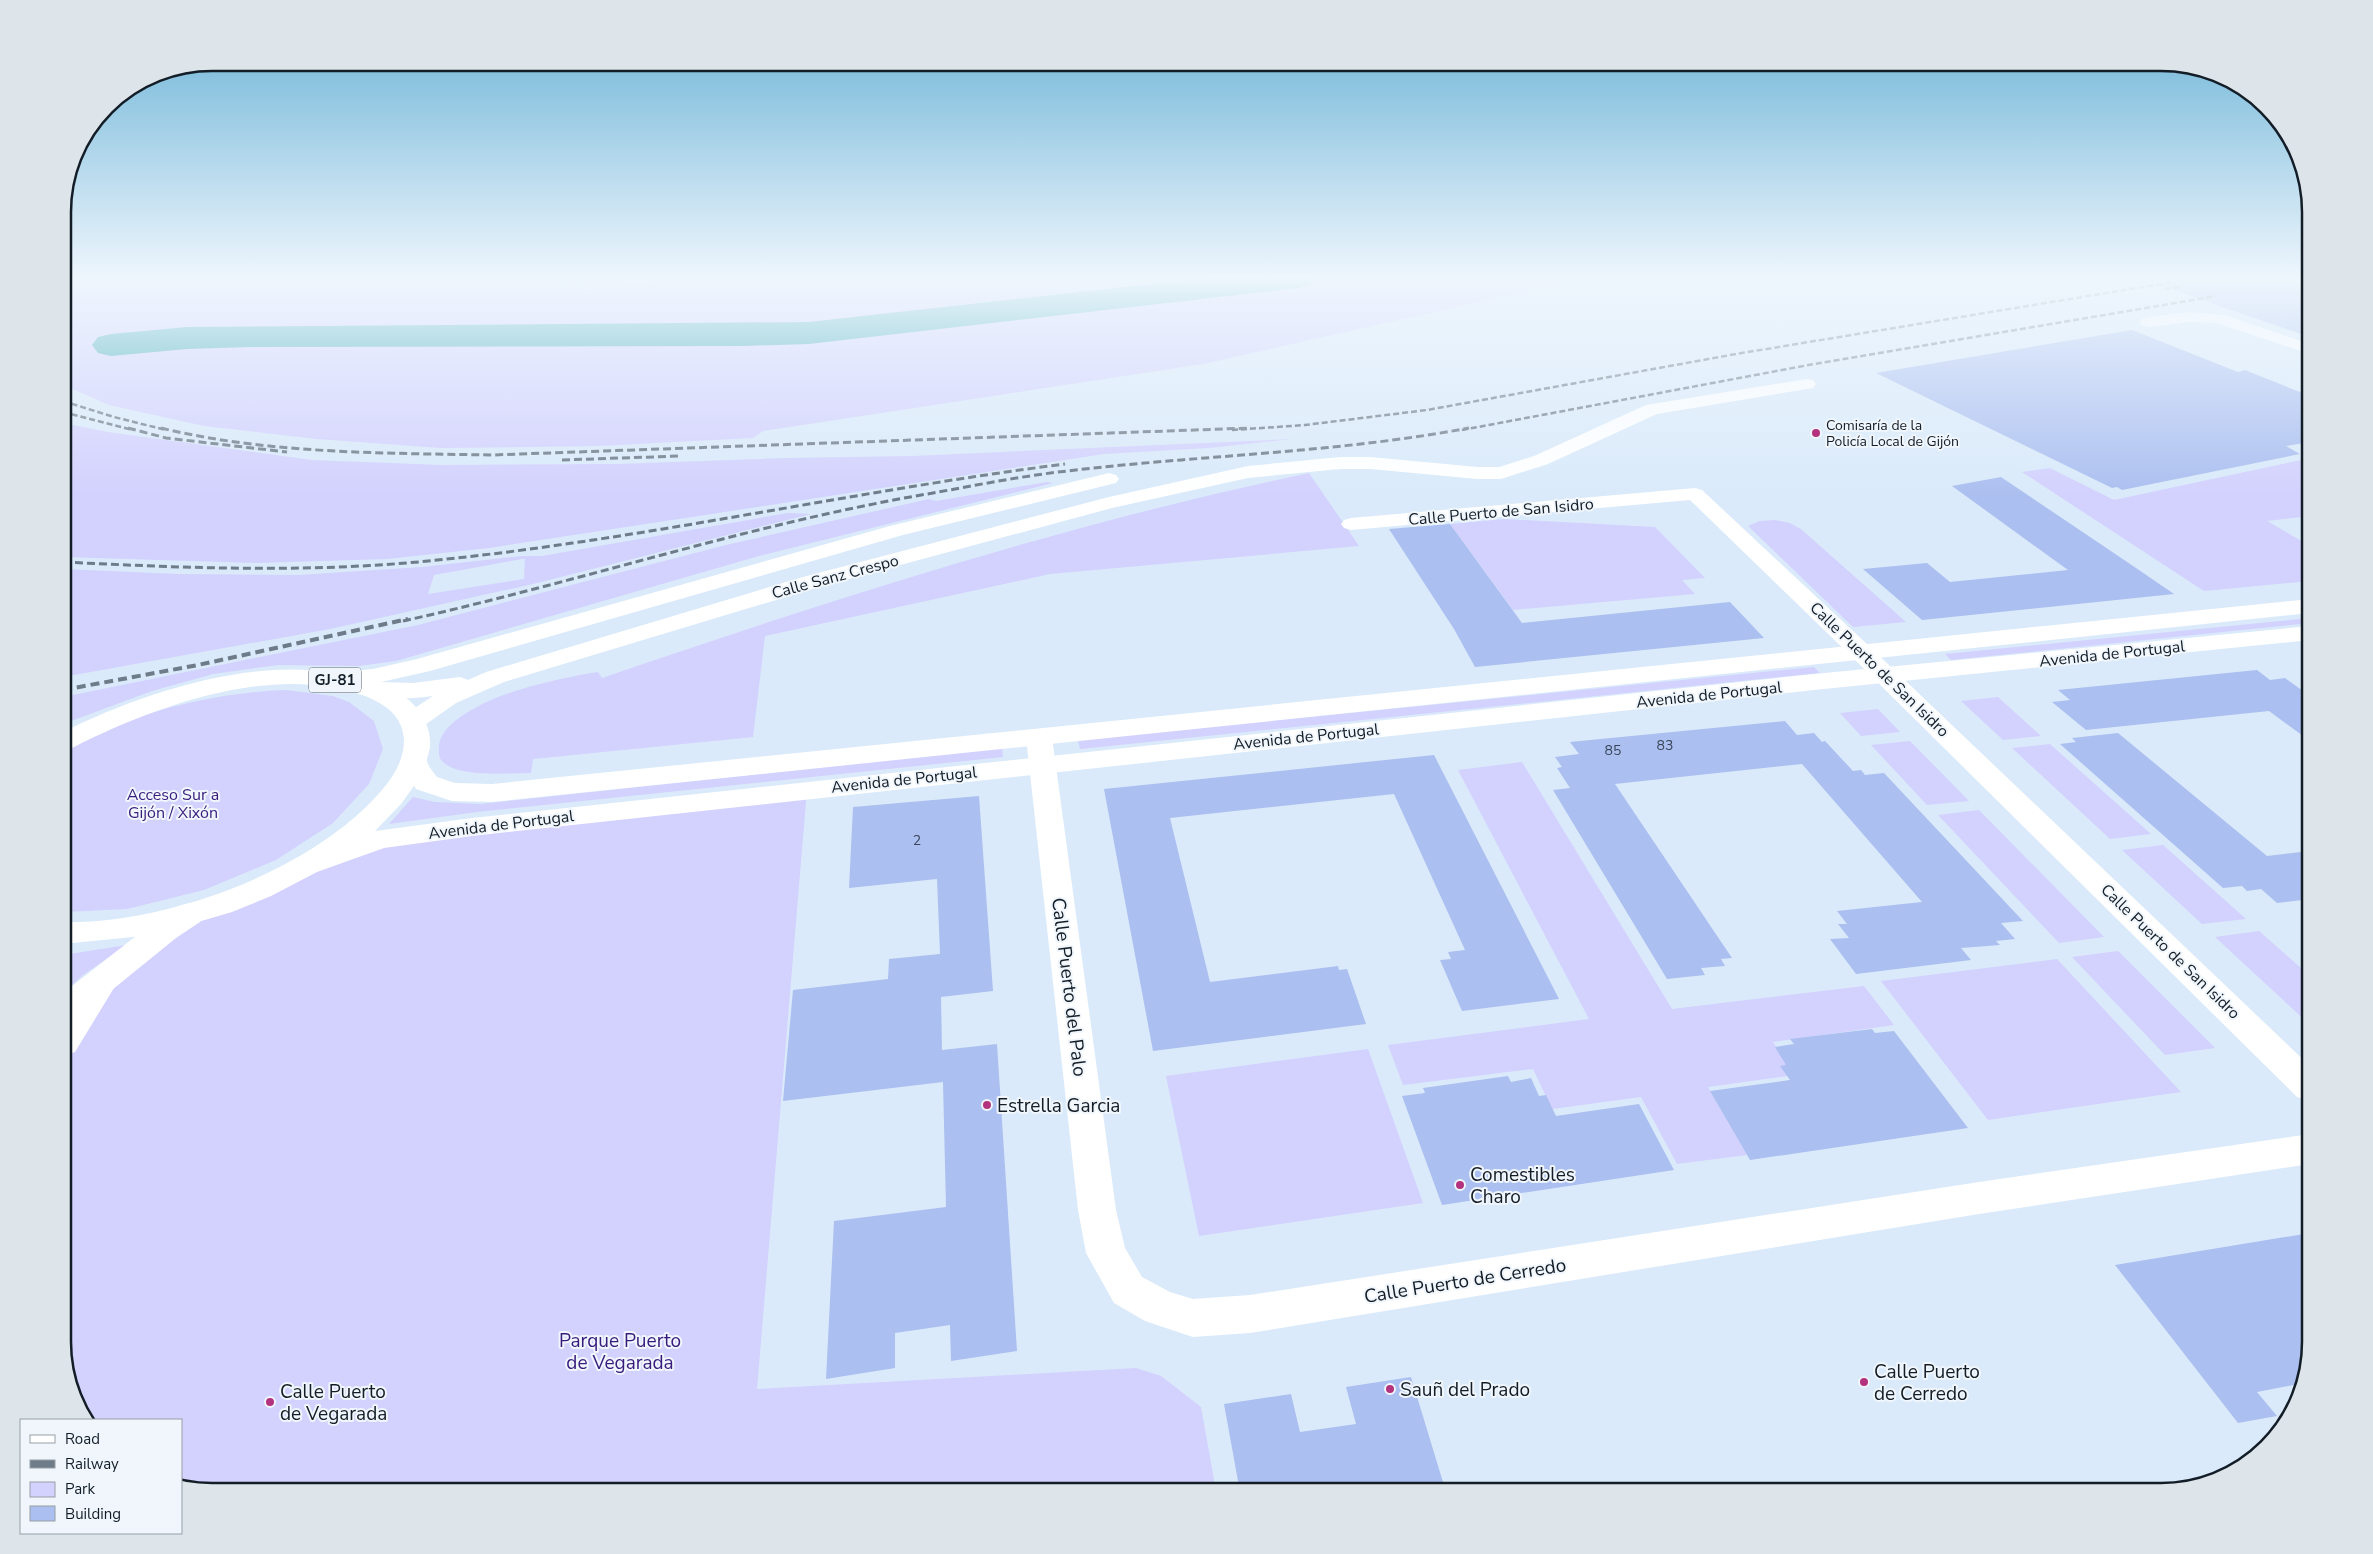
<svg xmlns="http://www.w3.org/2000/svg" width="2373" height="1554" viewBox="0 0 2373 1554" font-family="'Nunito Sans',sans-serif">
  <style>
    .green { fill: #d3d1fe; fill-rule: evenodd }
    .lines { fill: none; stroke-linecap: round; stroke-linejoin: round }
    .river { fill: #3ca8b5; fill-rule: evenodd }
    .building { fill: #abbff0 }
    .pedestrian { fill: #fff; fill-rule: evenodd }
    .minor { fill: #fff; fill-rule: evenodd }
    .tertiary { fill: #fff; fill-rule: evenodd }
    .primary { fill: #fff; fill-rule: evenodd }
    .rail-far2 { stroke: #6e7b88; stroke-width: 2.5; stroke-dasharray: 6 3; stroke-linecap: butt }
    .rail-far1 { stroke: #6e7b88; stroke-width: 3; stroke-dasharray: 8 4; stroke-linecap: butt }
    .rail { stroke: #6e7b88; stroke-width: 4; stroke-dasharray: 9 5; stroke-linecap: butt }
    .poi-dot { fill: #b3337f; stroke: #f0f6fb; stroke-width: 2 }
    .labels { text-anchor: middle; stroke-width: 4; stroke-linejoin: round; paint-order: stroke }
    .far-poi-label { font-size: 14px; fill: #131d27; stroke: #f0f6fb; text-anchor: start }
    .number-label { font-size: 14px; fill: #394659 }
    .shield { fill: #f0f6fb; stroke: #555e67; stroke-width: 1 }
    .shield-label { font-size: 15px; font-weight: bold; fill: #131d27 }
    .street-label { font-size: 16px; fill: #131d27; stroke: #f0f6fb }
    .park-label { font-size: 16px; fill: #371c7d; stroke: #f0f6fb }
    .near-street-label { font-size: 19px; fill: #131d27; stroke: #f0f6fb }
    .near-poi-label { font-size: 19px; fill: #131d27; stroke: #f0f6fb; text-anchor: start }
    .near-park-label { font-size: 19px; fill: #371c7d; stroke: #f0f6fb }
    .rim { fill: none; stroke: #131d27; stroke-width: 2.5 }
  </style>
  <rect width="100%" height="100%" fill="#daeafa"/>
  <g class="green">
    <path d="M63 278H529L589 290 706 278H1586L1203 364 763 431 753 438 599 446 441 448 316 439 204 426 109 405 63 385Z"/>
    <path d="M63 423 108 432 312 460 442 465 617 464 785 458 912 456 1292 439 1209 448 1104 454 489 548 387 559 256 563 63 557Z"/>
    <path d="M2310 458V516L2267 521 2310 546V581L2204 591 2022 472 2050 468 2114 500Z"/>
    <path d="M1309 473 1359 546 1050 574 765 636 753 737 533 759 531 773C509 773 457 778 442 761 438 757 439 752 439 746 440 729 463 714 477 707 507 690 564 677 598 672L602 678C833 599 1070 523 1309 473Z"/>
    <path d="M1047 482 1053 483 759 556 396 661 359 666 278 665 213 674 152 691 63 724V697L418 625 726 545 929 499 936 501Z"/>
    <path d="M788 513 811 514 533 584 330 629 63 677V569L179 574 299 575 422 567 522 556H542ZM522 559H525L524 579 428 594 434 575Z"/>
    <path d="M1503 519 1655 527 1705 578 1682 580 1695 594 1513 610 1450 524Z"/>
    <path d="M1775 520 1790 523 1802 530 1906 622 1853 627 1748 526 1760 521Z"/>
    <path d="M2310 618V623L1951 660 1945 654Z"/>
    <path d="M1814 667 1820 673 1080 749 1078 740Z"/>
    <path d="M286 690 333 696 349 702 374 721 383 749 369 784 333 823 276 860 204 890 127 909 63 912V751C81 742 99 732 118 724 172 704 229 692 286 690Z"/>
    <path d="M1998 697 2041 736 2003 740 1961 701Z"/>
    <path d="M1878 709 1900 732 1861 736 1840 713Z"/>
    <path d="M1910 741 1969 801 1927 805 1871 745Z"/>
    <path d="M2050 744 2151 834 2110 839 2012 748Z"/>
    <path d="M1002 748 1003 757 477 812 389 824 413 797 435 802 480 804Z"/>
    <path d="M1522 762 1672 1009 1864 986 1894 1025 1773 1042 1794 1075 1708 1087 1747 1155 1677 1164 1641 1097 1552 1109 1533 1069 1403 1085 1388 1045 1589 1019 1458 770Z"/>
    <path d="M807 790 757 1389 1136 1368 1161 1376 1201 1407 1216 1491H212L181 1487V1420H86L82 1416 63 1351V1043L105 977 165 930 380 839Z"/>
    <path d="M1979 810 2104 937 2059 943 1938 815Z"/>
    <path d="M2163 845 2246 919 2202 924 2122 850Z"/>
    <path d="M2259 931 2310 976V1025L2215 937Z"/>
    <path d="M127 945 83 975 63 993V955Z"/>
    <path d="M2118 951 2215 1048 2165 1055 2072 957Z"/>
    <path d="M2057 959 2181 1092 1988 1120 1881 981Z"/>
    <path d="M1368 1049 1423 1203 1199 1236 1166 1076Z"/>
  </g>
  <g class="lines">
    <path class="river" d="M1206 278H1315L1310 285 1298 288 809 344 743 346 250 347 187 349 111 356 98 353 92 345 98 337 111 334 187 327 809 322Z"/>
  </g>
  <g class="building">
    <path d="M2154 278H2270L2310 289V337L2153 283Z"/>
    <path d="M2132 330 2238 372 2245 370 2310 396V442L2286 446 2300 454 2122 490 2117 487 2112 488 1876 373Z"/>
    <path d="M2001 477 2136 568 2174 594 1922 620 1863 569 1927 563 1950 582 2068 570 1952 486Z"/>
    <path d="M1450 524 1522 623 1730 602 1764 638 1475 667 1454 629 1389 529Z"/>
    <path d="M2257 670 2270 680 2285 678 2310 696V741L2269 711 2086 730 2052 702 2070 700 2058 690Z"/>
    <path d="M1785 721 1797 735 1814 733 1822 742 1825 741 1853 771 1861 770 1865 775 1884 773 2023 921 2001 923 2015 939 1996 941 2000 945 1961 948 1971 960 1856 974 1830 939 1849 938 1838 924H1847L1837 911 1922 902 1802 764 1615 784 1732 958 1721 959 1725 966 1701 968 1705 975 1667 979 1553 790 1570 788 1557 768 1562 767 1555 757 1579 754 1570 742Z"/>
    <path d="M2118 733 2267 856 2310 851V899L2277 903 2261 889 2247 891 2242 886 2223 888 2060 744 2076 742 2072 738Z"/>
    <path d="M1434 755 1559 999 1462 1011 1440 960 1451 959 1448 952 1465 950 1394 794 1170 818 1210 982 1338 966 1339 970 1347 969 1366 1024 1153 1051 1104 789Z"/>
    <path d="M979 796 993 991 941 997 942 1050 997 1044 1017 1351 951 1361 950 1325 895 1333V1368L826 1379 834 1221 946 1207 943 1082 783 1101 793 990 888 979 889 959 940 954 937 879 849 888 853 807Z"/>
    <path d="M1872 1029 1875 1033 1894 1031 1968 1128 1750 1160 1710 1091 1790 1080 1780 1066 1786 1065 1775 1047 1794 1044 1790 1039Z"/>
    <path d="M1508 1076 1511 1082 1531 1078 1539 1096 1546 1095 1556 1116 1639 1104 1674 1170 1442 1205 1402 1096 1425 1093 1423 1088Z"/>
    <path d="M2310 1233V1342L2304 1383 2257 1392 2277 1416 2238 1423 2115 1265Z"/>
    <path d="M1411 1377 1446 1492H1240L1224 1404 1291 1394 1300 1432 1356 1424 1346 1387Z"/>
  </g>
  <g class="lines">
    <path class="pedestrian" d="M1695 488 1702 490 1870 647 1873 652 1870 657 1861 659 1852 657 1690 500 1351 530 1344 528 1341 524 1344 520 1351 518Z"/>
    <g class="minor">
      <path d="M566 278H666L659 282 603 288 568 281Z"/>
      <path d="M2190 312 2224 315 2310 344V354L2216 323 2190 322 2148 327 2142 325 2140 322 2142 319 2148 317Z"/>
      <path d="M1807 379 1813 380 1816 384 1813 388 1657 414 1548 464 1501 479H1477L1371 469H1340L1248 478 1112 508 819 587 504 682 456 703 422 727 413 729 404 727 400 721 404 715 433 696C410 699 386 700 364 694L360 689 364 684 331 686 322 684 319 679 322 674 373 669 417 659 890 526 1109 473 1116 475 1119 479 1116 483 903 535 430 671 381 682 413 683 460 677 468 680 486 672 803 577 1109 497 1248 466 1340 457H1371L1477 467H1499L1534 456 1646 405Z"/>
      <path d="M1861 645 1870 647 2310 1066V1101L2297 1097 1852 657 1849 652 1852 647Z"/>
      <path d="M1039 729 1048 731 1052 737 1116 1210 1125 1248 1142 1277 1170 1292 1193 1299 1250 1295 1979 1182 2310 1134V1164L1979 1214 1250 1333 1193 1337 1145 1321 1114 1303 1086 1253 1078 1210 1026 737 1030 731Z"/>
      <path d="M101 971 113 974 117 983 75 1052 63 1056V1015L89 974Z"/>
    </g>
    <path class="tertiary" d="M189 903 200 906 205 914 200 922 176 938 75 1020 63 1024V993L154 922 178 906Z"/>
    <g class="primary">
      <path d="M2301 278H2310V283Z"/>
      <path d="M2310 599V613L492 802 452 801 416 789 414 786 401 804 375 831 472 818 1814 674 2310 626V640L1814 690 472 836 384 848 317 872 271 896 232 912 181 927 142 936 63 944V922C163 924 295 876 367 806 385 788 404 767 404 740 403 716 385 704 365 696 274 662 154 706 72 748L63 750V732C149 689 280 647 374 683 389 688 403 693 414 705 424 716 431 730 430 746 430 750 427 757 427 761 428 766 434 773 437 777L455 783 492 784Z"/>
    </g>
    <g class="rail-far2">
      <path d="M2165 289 2184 286"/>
      <path d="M63 401 114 417 166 430"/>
      <path d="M63 412 133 430"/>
      <path d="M1232 430 1305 425 1427 410 1736 354 2173 282"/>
      <path d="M1462 430 1814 364 2216 296"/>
    </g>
    <g class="rail-far1">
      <path d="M128 428 166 438 287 452"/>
      <path d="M161 428C268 454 382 453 492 455L1251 428"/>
      <path d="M562 460 680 456"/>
      <path d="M63 562C185 568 307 573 428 561 642 540 852 491 1065 464"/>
      <path d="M403 621C580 582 753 523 933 493 977 485 1022 476 1067 471 1201 455 1336 453 1469 428"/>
    </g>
    <path class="rail" d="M63 690 198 665 408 619"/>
  </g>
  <linearGradient id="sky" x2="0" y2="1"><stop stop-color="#63afd4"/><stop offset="0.56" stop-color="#eef6fd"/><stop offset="1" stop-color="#eef6fd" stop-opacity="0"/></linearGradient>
  <rect width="2373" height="496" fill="url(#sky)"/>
  <g class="poi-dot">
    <circle cx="1816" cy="433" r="5"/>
    <circle cx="987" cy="1105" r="5"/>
    <circle cx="1460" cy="1185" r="5"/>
    <circle cx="1864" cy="1382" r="5"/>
    <circle cx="1390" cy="1389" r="5"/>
    <circle cx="270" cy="1402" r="5"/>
  </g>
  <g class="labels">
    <g class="far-poi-label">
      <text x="1826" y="430">Comisaría de la<tspan x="1826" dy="16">Policía Local de Gijón</tspan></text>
    </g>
    <g class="number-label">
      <text x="1665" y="750">83</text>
      <text x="1613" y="755">85</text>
      <text x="917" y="845">2</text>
    </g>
    <rect class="shield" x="309" y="667.5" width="52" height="25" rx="4"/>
    <g class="shield-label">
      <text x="335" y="685">GJ-81</text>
    </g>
    <g class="street-label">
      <text transform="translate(1501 511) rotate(-5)" y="6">Calle Puerto de San Isidro</text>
      <text transform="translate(835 576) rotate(-15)" y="6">Calle Sanz Crespo</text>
      <text transform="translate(2112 653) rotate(-6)" y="6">Avenida de Portugal</text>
      <text transform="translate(1880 669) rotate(44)" y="6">Calle Puerto de San Isidro</text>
      <text transform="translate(1709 694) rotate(-6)" y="6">Avenida de Portugal</text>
      <text transform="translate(1306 736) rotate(-6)" y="6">Avenida de Portugal</text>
      <text transform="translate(904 779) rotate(-6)" y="6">Avenida de Portugal</text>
      <text transform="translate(501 824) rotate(-7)" y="6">Avenida de Portugal</text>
      <text transform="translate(2171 951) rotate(44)" y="6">Calle Puerto de San Isidro</text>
    </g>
    <g class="park-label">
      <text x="173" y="800">Acceso Sur a<tspan x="173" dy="18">Gijón / Xixón</tspan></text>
    </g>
    <g class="near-street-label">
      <text transform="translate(1070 987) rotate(83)" y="7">Calle Puerto del Palo</text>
      <text transform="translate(1465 1280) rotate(-9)" y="7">Calle Puerto de Cerredo</text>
    </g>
    <g class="near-poi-label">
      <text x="997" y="1112">Estrella Garcia</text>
      <text x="1470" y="1181">Comestibles<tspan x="1470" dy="22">Charo</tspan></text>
      <text x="1874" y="1378">Calle Puerto<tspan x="1874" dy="22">de Cerredo</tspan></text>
      <text x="1400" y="1396">Sauñ del Prado</text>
      <text x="280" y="1398">Calle Puerto<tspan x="280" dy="22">de Vegarada</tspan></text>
    </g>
    <g class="near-park-label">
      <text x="620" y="1347">Parque Puerto<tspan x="620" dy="22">de Vegarada</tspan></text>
    </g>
  </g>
  <path d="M0 0H2373V1554H0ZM212 71H2161A141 141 0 0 1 2302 212V1342A141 141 0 0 1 2161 1483H212A141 141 0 0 1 71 1342V212A141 141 0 0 1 212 71Z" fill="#dee5ea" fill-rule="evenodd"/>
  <path class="rim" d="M212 71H2161A141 141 0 0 1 2302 212V1342A141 141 0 0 1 2161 1483H212A141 141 0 0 1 71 1342V212A141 141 0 0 1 212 71Z"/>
  <rect x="20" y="1419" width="162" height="115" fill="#f0f6fb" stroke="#989fa6"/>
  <rect x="30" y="1435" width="25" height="8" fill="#ffffff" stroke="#989fa6"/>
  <text x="65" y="1444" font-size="15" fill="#131d27">Road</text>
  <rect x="30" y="1460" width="25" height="8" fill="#6e7b88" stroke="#989fa6"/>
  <text x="65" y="1469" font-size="15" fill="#131d27">Railway</text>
  <rect x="30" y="1482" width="25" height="15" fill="#d3d1fe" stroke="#989fa6"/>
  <text x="65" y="1494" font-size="15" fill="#131d27">Park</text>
  <rect x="30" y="1506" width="25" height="15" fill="#abbff0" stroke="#989fa6"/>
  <text x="65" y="1519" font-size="15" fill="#131d27">Building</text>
</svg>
